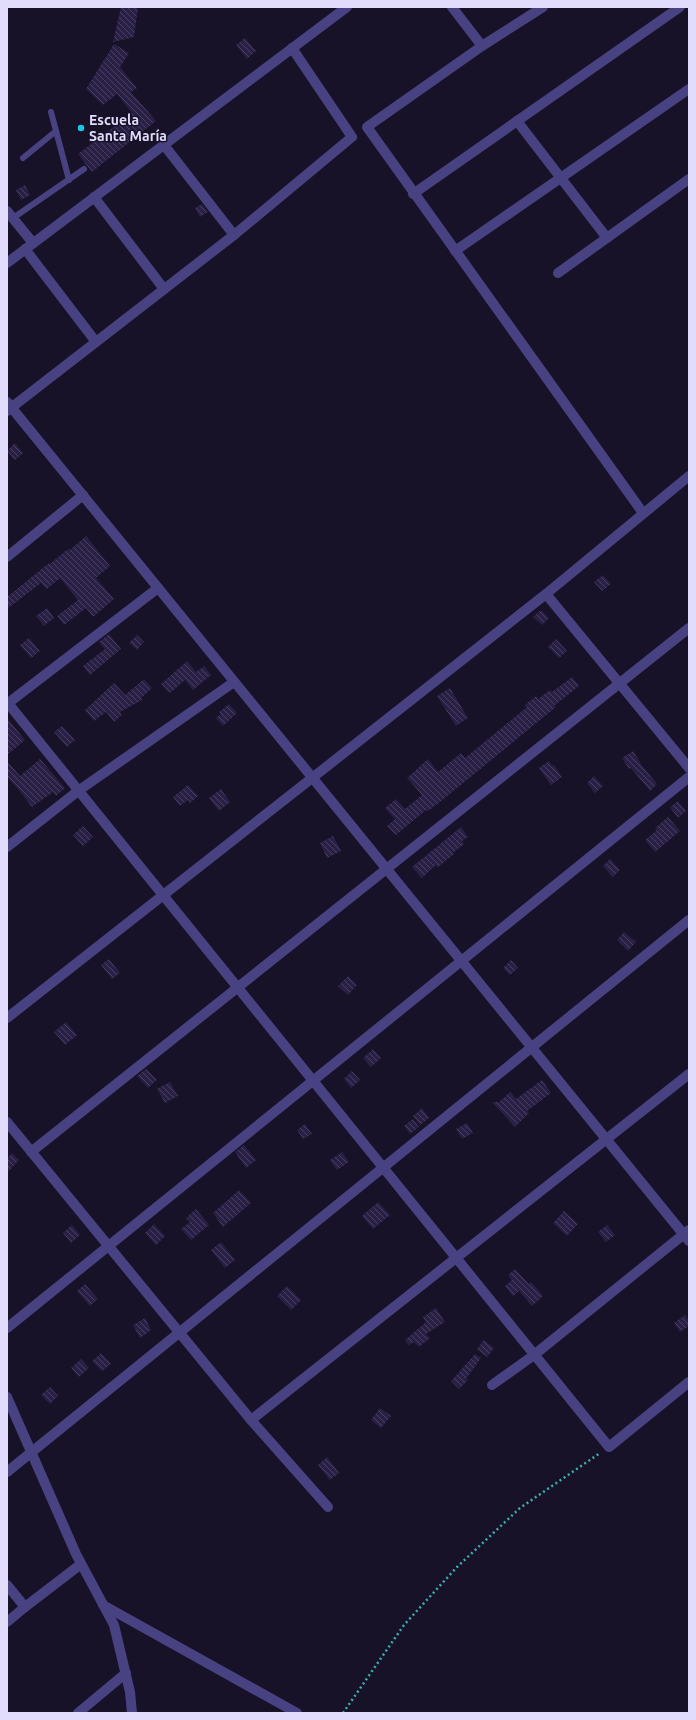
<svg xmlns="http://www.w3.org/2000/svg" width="696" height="1720" viewBox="0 0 696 1720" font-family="Ubuntu,sans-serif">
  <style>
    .building { fill: url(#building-back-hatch) }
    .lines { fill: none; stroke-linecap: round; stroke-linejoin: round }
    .path { stroke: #3cafb0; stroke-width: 2.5; stroke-dasharray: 2 3; stroke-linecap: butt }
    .lane { stroke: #494282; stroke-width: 6 }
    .street { stroke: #494282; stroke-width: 10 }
    .poi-dot { fill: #19c7ea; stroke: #171227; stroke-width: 1.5 }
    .labels { text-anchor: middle; stroke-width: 3; stroke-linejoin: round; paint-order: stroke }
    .poi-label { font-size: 14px; font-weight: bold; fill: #e2dcfc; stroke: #171227; text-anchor: start }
  </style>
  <defs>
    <pattern id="building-back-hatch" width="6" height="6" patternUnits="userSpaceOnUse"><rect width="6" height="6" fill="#2a2046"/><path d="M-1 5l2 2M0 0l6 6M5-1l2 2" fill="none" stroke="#494062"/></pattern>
  </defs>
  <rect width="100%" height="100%" fill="#171227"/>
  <g class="building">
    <path d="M121 7H138L134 37 113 42Z"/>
    <path d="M245 38 256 51 247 59 236 45Z"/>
    <path d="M114 44 129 53 120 67 137 88 131 92 156 121 92 172 78 154 132 113 117 94 103 105 86 89Z"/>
    <path d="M25 185 30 195 21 200 16 190Z"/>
    <path d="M202 204 208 212 200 217 195 208Z"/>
    <path d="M15 443 23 453 15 460 7 451Z"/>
    <path d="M86 536 110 566 96 578 114 599 93 617 86 608 64 625 57 616 78 600 60 578 47 589 41 583 7 609V597L49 563 50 564 68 549 70 550Z"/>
    <path d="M603 575 611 584 602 591 594 582Z"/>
    <path d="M47 608 54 618 44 626 36 616Z"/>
    <path d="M541 610 549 618 542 625 533 617Z"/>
    <path d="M109 634 121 649 90 675 83 666 105 649 99 642Z"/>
    <path d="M137 635 144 642 137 650 129 643Z"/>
    <path d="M29 638 40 651 31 658 20 645Z"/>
    <path d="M556 639 567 651 559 658 548 647Z"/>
    <path d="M187 661 196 672 204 666 211 675 193 690 185 680 170 693 161 684Z"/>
    <path d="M572 677 579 686 554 706 556 707 440 802 428 811 426 810 396 835 387 826 395 819 385 808 396 799 405 809 422 795 407 778 428 759 438 772 461 753 465 758 527 707 525 705 536 696 538 699 550 690 552 692Z"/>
    <path d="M144 679 152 688 141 698 142 700 120 712 122 715 114 722 106 712 94 721 85 710 114 683 125 695Z"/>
    <path d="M450 688 468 718 456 726 437 696Z"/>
    <path d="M229 704 237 713 223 726 216 718 221 714 219 712Z"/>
    <path d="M7 718 25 740 7 755Z"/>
    <path d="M62 726 75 740 67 747 54 732Z"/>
    <path d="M633 751 640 762H639L657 784 650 791 631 768 629 769 622 758Z"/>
    <path d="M40 759 65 788 56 796 53 792 32 807 18 789 7 777V761L20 776Z"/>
    <path d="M549 761 552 766 554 765 562 777 551 785 539 768Z"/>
    <path d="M594 776 603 786 595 793 587 783Z"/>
    <path d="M188 785 198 796 190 803 188 800 180 806 173 797Z"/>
    <path d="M221 789 230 802 219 811 209 798Z"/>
    <path d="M678 801 686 811 678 818 670 807Z"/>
    <path d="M668 817 680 831 655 852 645 840 657 830 655 828Z"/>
    <path d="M83 826 93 837 83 846 73 835Z"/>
    <path d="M461 827 468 837 462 841 464 844 453 853 454 854 437 868 436 865 422 878 412 867Z"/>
    <path d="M333 836 341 851 327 858 320 843Z"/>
    <path d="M610 859 620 870 613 877 603 866Z"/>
    <path d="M624 932 636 942 628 951 617 940Z"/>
    <path d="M109 959 120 973 112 979 101 965Z"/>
    <path d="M511 960 518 968 510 975 503 968Z"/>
    <path d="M348 976 357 985 348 995 338 986Z"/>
    <path d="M66 1022 77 1035 65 1045 54 1032Z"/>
    <path d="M373 1049 381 1058 371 1067 363 1058Z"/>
    <path d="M146 1069 157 1080 148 1088 137 1076Z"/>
    <path d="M352 1071 360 1080 351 1088 344 1079Z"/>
    <path d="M542 1080 551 1093 527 1111 529 1113 515 1127 492 1102H499L510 1092 516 1099Z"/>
    <path d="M170 1082 178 1096 165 1103 157 1089Z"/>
    <path d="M422 1108 429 1118 420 1125 413 1116Z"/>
    <path d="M413 1119 419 1127 410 1134 404 1126Z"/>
    <path d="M467 1123 473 1133 462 1139 456 1129Z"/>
    <path d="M305 1124 312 1134 303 1139 297 1130Z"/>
    <path d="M244 1145 256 1160 246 1168 235 1152Z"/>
    <path d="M342 1152 349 1162 337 1170 330 1160Z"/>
    <path d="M12 1153 19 1160 7 1173V1158Z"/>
    <path d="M239 1190 251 1203 223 1227 213 1213Z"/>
    <path d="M378 1202 390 1215 373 1229 362 1216Z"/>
    <path d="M196 1209 209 1225 191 1240 181 1229 190 1222 186 1218Z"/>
    <path d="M564 1211 578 1224 567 1236 553 1223Z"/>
    <path d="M154 1224 165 1236 156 1245 145 1233Z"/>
    <path d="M72 1225 80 1235 71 1243 63 1233Z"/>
    <path d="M607 1225 615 1235 606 1242 598 1232Z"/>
    <path d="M221 1242 235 1260 225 1268 211 1250Z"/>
    <path d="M515 1269 529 1284 531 1282 543 1296 532 1306 519 1291 513 1296 505 1286 512 1280 508 1275Z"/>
    <path d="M85 1284 98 1299 90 1306 77 1291Z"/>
    <path d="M287 1286 301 1300 291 1310 277 1296Z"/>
    <path d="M436 1308 445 1322 426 1334 430 1338 419 1347 414 1342 409 1345 405 1340 426 1322 423 1317Z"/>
    <path d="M685 1315 689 1321V1326L680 1332 674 1323Z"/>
    <path d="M145 1318 151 1330 140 1338 133 1325Z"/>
    <path d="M484 1340 494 1348 487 1357 477 1349Z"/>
    <path d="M101 1353 111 1364 102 1371 92 1361Z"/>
    <path d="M475 1354 481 1358 466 1379 468 1380 459 1389 451 1381Z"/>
    <path d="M81 1359 89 1368 79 1377 71 1368Z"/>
    <path d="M50 1387 58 1396 50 1404 41 1395Z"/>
    <path d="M380 1408 391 1416 381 1428 371 1420Z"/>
    <path d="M327 1457 339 1473 330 1480 318 1465Z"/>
  </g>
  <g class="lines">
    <path class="path" d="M343 1713 404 1625 457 1567 520 1508 600 1453"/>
    <g class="lane">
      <path d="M51 112 69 180"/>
      <path d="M23 158 56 131"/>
      <path d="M13 218 84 169"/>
    </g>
    <g class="street">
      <path d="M452 7 482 46"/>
      <path d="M543 7 482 46 367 127 643 513"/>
      <path d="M517 121 607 238"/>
      <path d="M164 145 234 235"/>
      <path d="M413 194 680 7"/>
      <path d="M94 197 164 289"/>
      <path d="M7 211 33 243"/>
      <path d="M25 249 96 342"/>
      <path d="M455 251 689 89"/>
      <path d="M7 263 347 7"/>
      <path d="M558 273 689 179"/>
      <path d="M7 402 689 1241"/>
      <path d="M7 411 234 235 352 137 292 48"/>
      <path d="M7 557 83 495"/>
      <path d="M546 594 689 768"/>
      <path d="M7 702 609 1447 689 1382"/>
      <path d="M7 704 158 588"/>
      <path d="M7 847 78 791 234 682"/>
      <path d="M7 1018 546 594 689 476"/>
      <path d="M7 1122 251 1420 328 1507"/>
      <path d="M31 1152 689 628"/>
      <path d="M7 1328 689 777"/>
      <path d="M492 1385 534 1355 689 1230"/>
      <path d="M7 1397 76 1554 114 1625 130 1692 132 1713"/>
      <path d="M251 1420 689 1074"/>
      <path d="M7 1472 689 920"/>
      <path d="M7 1585 25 1607 7 1622"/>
      <path d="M103 1605 297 1713"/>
      <path d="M25 1607 81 1564"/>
      <path d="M78 1713 126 1673"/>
    </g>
  </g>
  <circle class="poi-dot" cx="81" cy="128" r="4"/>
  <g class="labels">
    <g class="poi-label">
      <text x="89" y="125">Escuela<tspan x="89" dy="16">Santa María</tspan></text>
    </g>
  </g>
  <rect width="696" height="1720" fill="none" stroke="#e2dcfc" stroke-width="16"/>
</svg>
